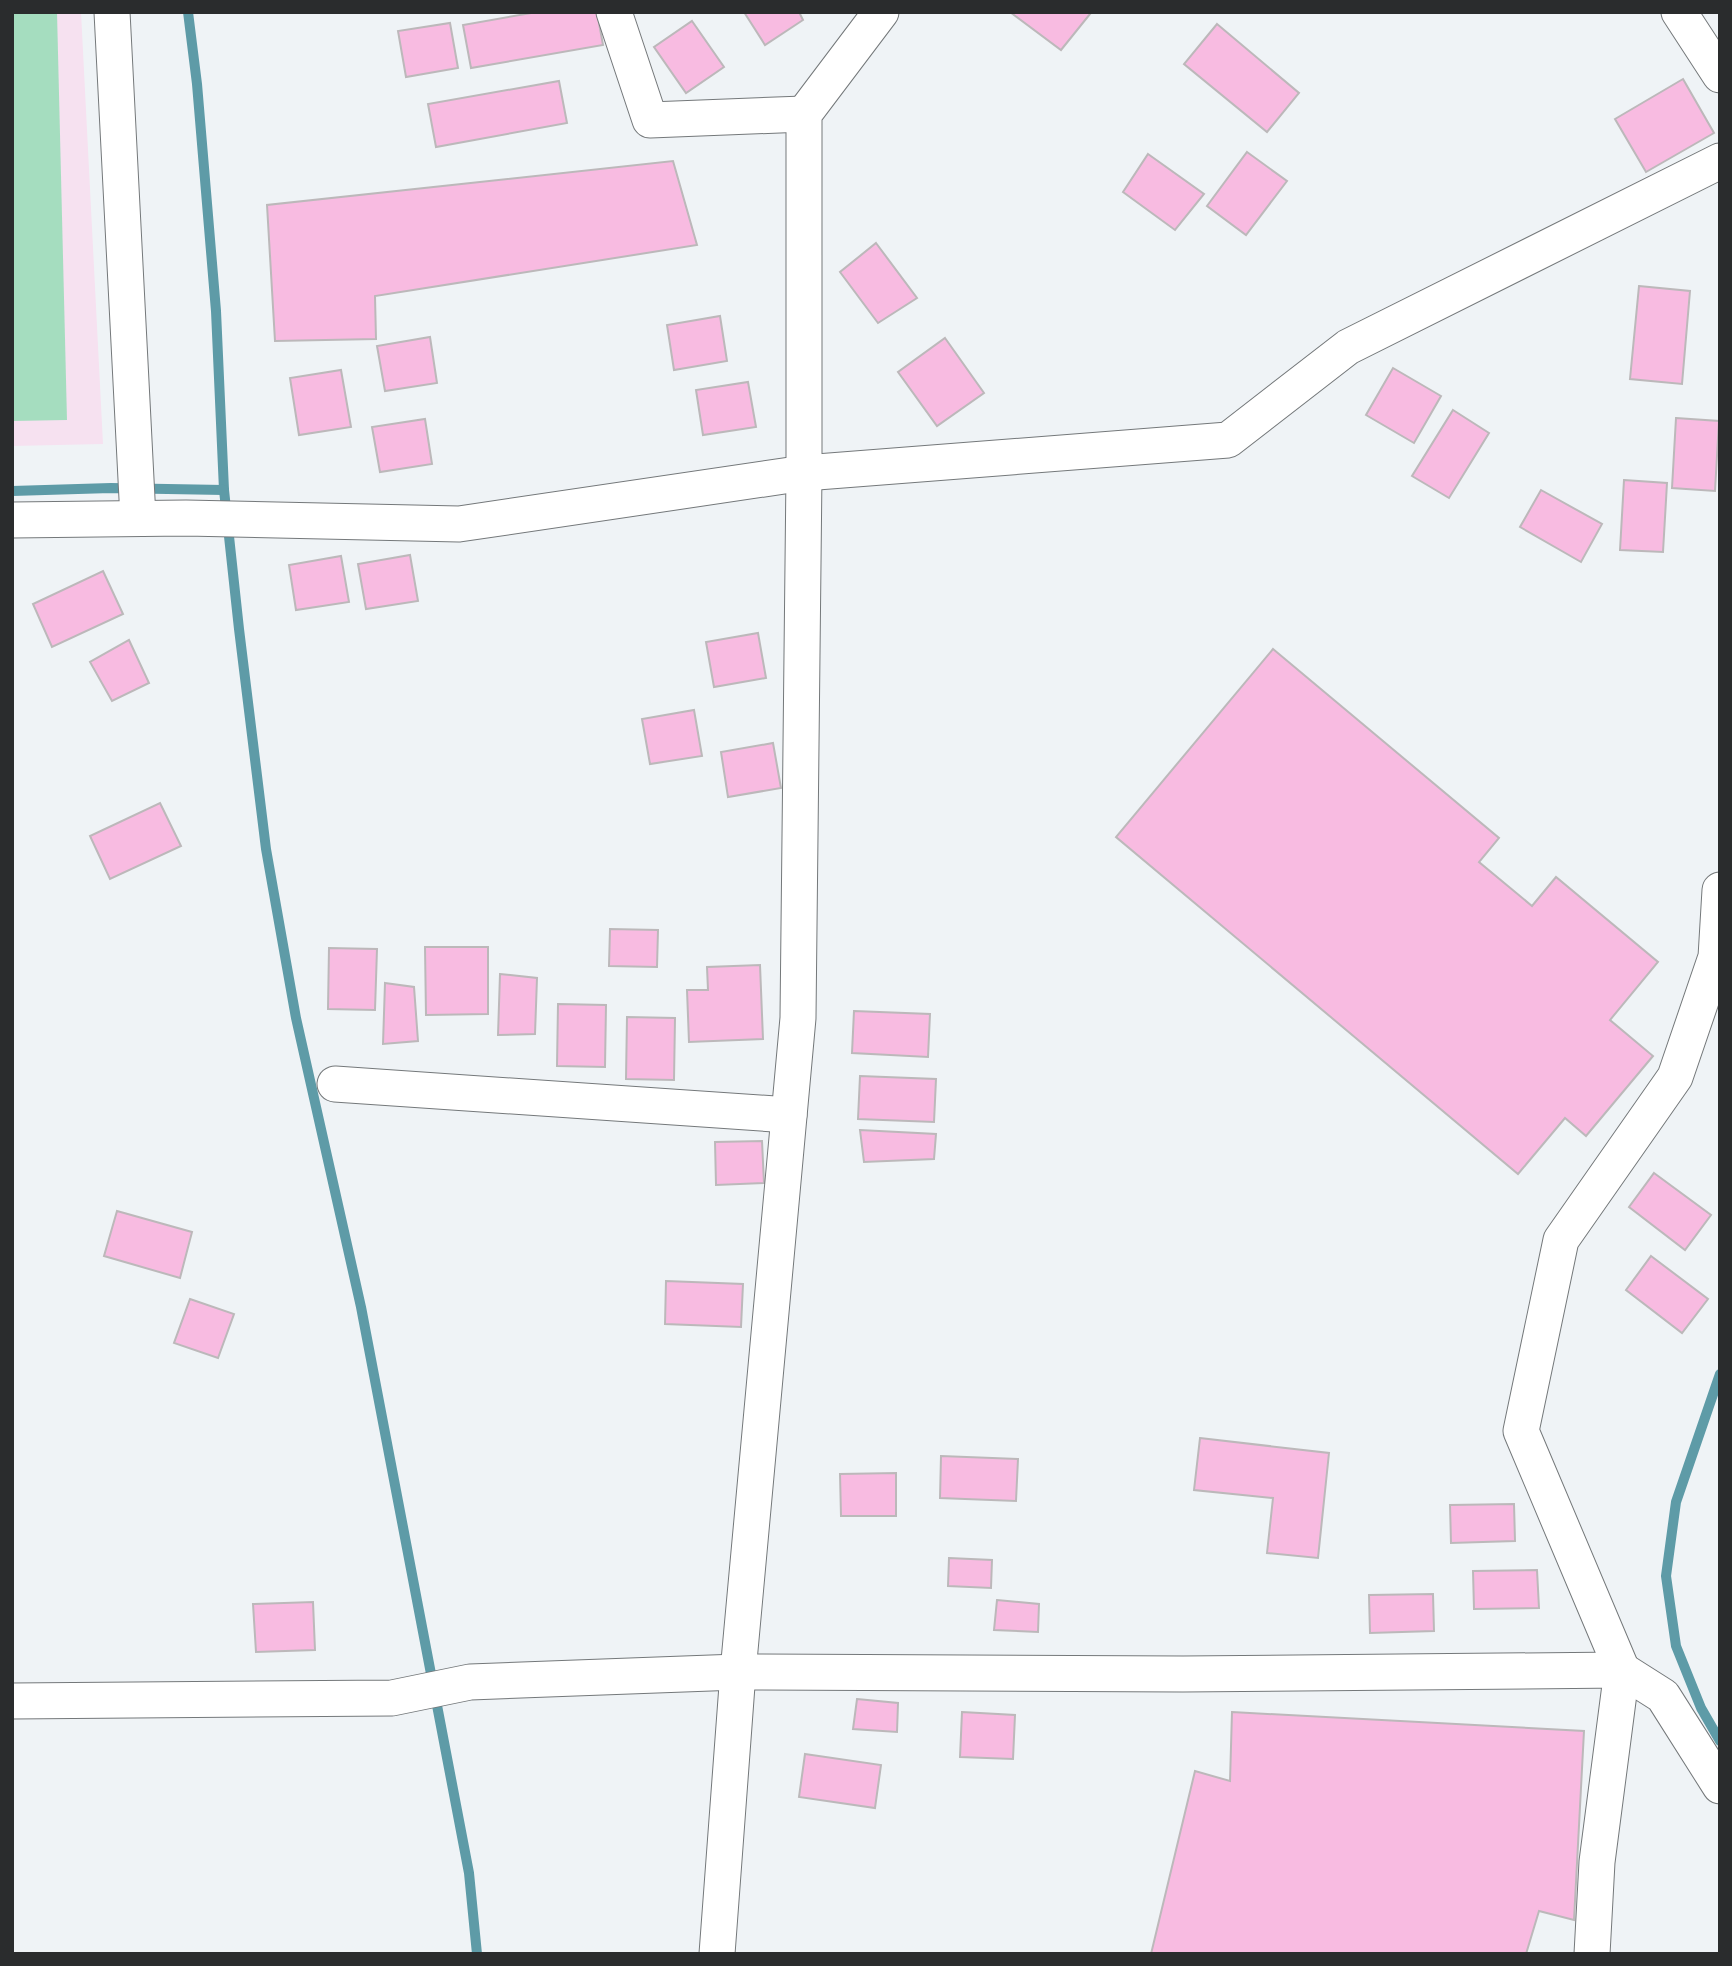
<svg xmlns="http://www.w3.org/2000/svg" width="1732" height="1966" viewBox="0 0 1732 1966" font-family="Poppins,sans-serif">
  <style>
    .education { fill: #f6e1f0 }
    .green { fill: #a5ddbf }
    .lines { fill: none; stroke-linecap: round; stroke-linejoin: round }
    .stream { stroke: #5e9ba7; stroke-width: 10 }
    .building { fill: #f8bbe1; stroke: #bcb8ba; stroke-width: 2 }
    .street-casing { stroke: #74787a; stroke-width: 37 }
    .street { stroke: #fff; stroke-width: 35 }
  </style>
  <rect width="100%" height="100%" fill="#eff3f6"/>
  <path class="education" d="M12 12H81L103 444 12 446Z"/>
  <path class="green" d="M12 12H57L67 420 12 421Z"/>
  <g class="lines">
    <g class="stream">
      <path d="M188 12 197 84 216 311 224 490 239 629 266 849 296 1018 361 1307 469 1873 477 1954"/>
      <path d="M12 491 111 488 224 490"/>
      <path d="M1720 1374 1676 1502 1666 1576 1676 1646 1701 1708 1720 1741"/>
    </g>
  </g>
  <g class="building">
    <path d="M537 12H597L603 45 471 68 463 25Z"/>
    <path d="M744 12H799L803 20 765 45Z"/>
    <path d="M1010 12H1088L1090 14 1061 50Z"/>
    <path d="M692 21 724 67 686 93 654 47Z"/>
    <path d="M450 23 458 68 406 77 398 31Z"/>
    <path d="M1217 24 1299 93 1267 132 1184 64Z"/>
    <path d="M1683 79 1714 133 1646 172 1615 119Z"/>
    <path d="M559 81 567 123 436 147 428 104Z"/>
    <path d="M1247 152 1287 181 1246 235 1207 206Z"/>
    <path d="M1148 154 1204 194 1175 230 1123 192Z"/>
    <path d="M673 161 697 245 375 296 376 339 275 341 267 205Z"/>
    <path d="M876 243 917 298 878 323 840 272Z"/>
    <path d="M1639 286 1690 291 1682 384 1630 379Z"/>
    <path d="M720 316 727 361 674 370 667 325Z"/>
    <path d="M430 337 437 383 385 391 377 346Z"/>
    <path d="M945 338 984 393 937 426 898 372Z"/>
    <path d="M1393 368 1441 396 1414 443 1366 415Z"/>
    <path d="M341 370 351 427 299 435 290 378Z"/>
    <path d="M748 382 756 427 703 435 696 390Z"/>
    <path d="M1453 410 1489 433 1449 498 1412 476Z"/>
    <path d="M1676 418 1719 421 1715 491 1672 488Z"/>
    <path d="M425 419 432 464 380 472 372 427Z"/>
    <path d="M1624 480 1667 483 1663 552 1620 550Z"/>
    <path d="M1541 490 1602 524 1581 562 1520 527Z"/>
    <path d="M410 555 418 601 366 609 358 564Z"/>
    <path d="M341 556 349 602 296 610 289 565Z"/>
    <path d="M103 571 123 614 52 647 33 604Z"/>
    <path d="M758 633 766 678 714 687 706 642Z"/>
    <path d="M129 640 149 683 112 701 90 662Z"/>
    <path d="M1273 649 1499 838 1479 862 1532 906 1556 877 1658 962 1610 1020 1653 1056 1586 1136 1565 1118 1518 1174 1116 837Z"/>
    <path d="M694 710 702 756 650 764 642 719Z"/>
    <path d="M773 743 781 788 728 797 721 752Z"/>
    <path d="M160 803 181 846 110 879 90 836Z"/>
    <path d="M610 929 658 930 657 967 609 966Z"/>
    <path d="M425 947H488V1014L426 1015Z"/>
    <path d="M329 948 377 949 375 1010 328 1009Z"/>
    <path d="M760 965 763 1039 689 1042 687 990H708L707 967Z"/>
    <path d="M500 974 537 978 535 1034 498 1035Z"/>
    <path d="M385 983 414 987 418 1041 383 1044Z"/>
    <path d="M558 1004 606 1005 605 1067 557 1066Z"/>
    <path d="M854 1011 930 1014 928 1057 852 1053Z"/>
    <path d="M627 1017 675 1018 674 1080 626 1079Z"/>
    <path d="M860 1076 936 1079 934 1122 858 1119Z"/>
    <path d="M860 1130 936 1134 934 1159 864 1162Z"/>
    <path d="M762 1141 764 1183 716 1185 715 1142Z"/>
    <path d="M1654 1173 1711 1215 1685 1250 1629 1207Z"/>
    <path d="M117 1211 192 1232 180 1278 104 1256Z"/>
    <path d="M1651 1256 1708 1299 1682 1333 1626 1290Z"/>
    <path d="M666 1281 743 1284 741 1327 665 1324Z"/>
    <path d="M190 1299 234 1314 218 1358 174 1343Z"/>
    <path d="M1200 1438 1329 1453 1318 1558 1267 1553 1273 1498 1194 1490Z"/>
    <path d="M941 1456 1018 1459 1016 1501 940 1498Z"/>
    <path d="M896 1473V1516H841L840 1474Z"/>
    <path d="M1514 1504 1515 1541 1451 1543 1450 1505Z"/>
    <path d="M949 1558 992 1560 991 1588 948 1586Z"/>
    <path d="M1537 1570 1539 1608 1474 1609 1473 1571Z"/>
    <path d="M1433 1594 1434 1631 1370 1633 1369 1595Z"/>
    <path d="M997 1600 1039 1604 1038 1632 994 1630Z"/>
    <path d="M313 1602 315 1650 256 1652 253 1604Z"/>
    <path d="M857 1699 898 1703 897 1732 853 1729Z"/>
    <path d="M962 1712 1015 1715 1013 1759 960 1757Z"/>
    <path d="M1232 1712 1584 1731 1574 1920 1539 1911 1526 1954H1151L1195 1771 1230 1781Z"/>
    <path d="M805 1754 881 1765 875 1808 799 1797Z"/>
  </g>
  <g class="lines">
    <defs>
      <g id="street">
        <path d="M112 12 138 518"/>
        <path d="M614 12 650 120 804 114"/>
        <path d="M1679 12 1720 75"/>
        <path d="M12 520 186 518 459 524 804 473 1228 440 1348 347 1720 161"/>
        <path d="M335 1084 789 1115"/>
        <path d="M12 1701 392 1698 470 1682 738 1672 1183 1674 1622 1670 1663 1696 1720 1786"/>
        <path d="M717 1954 738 1672 798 1018 804 473V114L881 12"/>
        <path d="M1592 1954 1597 1862 1622 1670 1521 1431 1561 1240 1675 1077 1716 957 1720 890"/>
      </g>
    </defs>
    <use href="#street" class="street-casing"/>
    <use href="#street" class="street"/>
  </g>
  <rect width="1732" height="1966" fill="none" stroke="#2a2c2d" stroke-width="28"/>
</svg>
